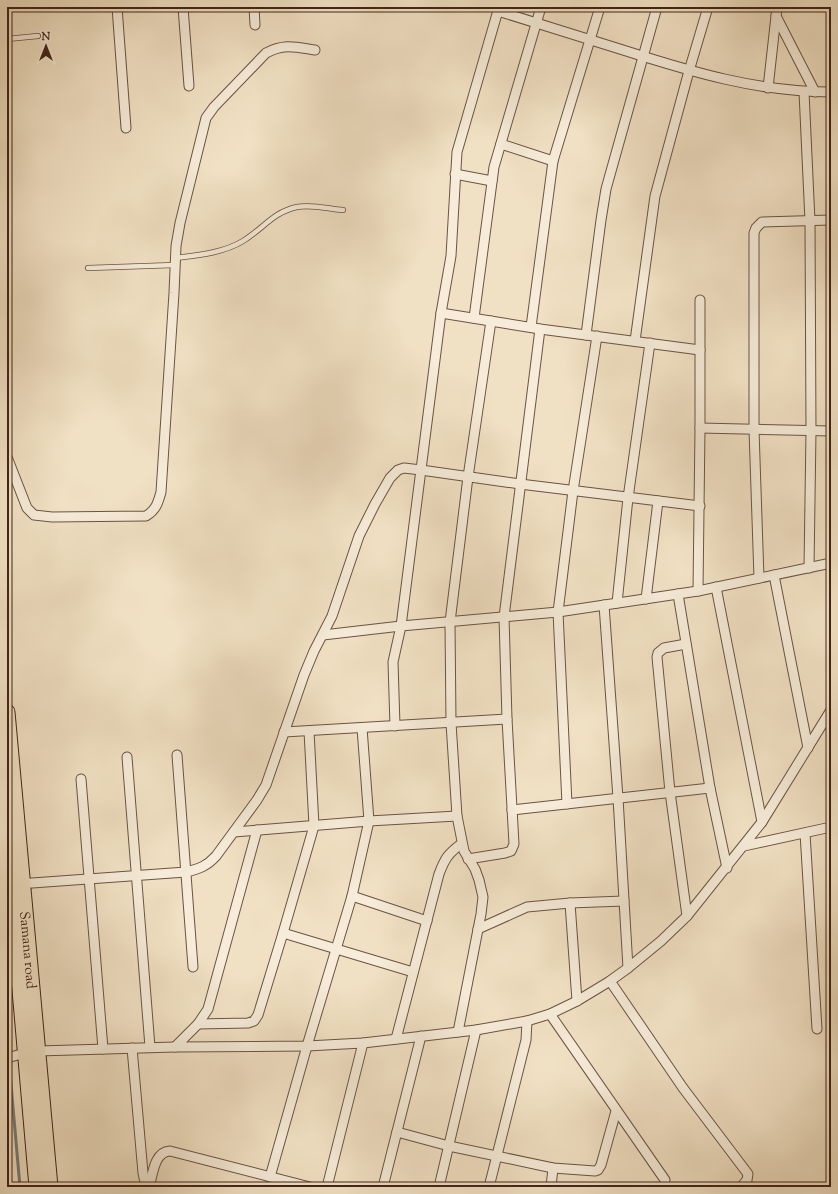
<svg xmlns="http://www.w3.org/2000/svg" width="838" height="1194" viewBox="0 0 838 1194" font-family="'Sorts Mill Goudy',serif">
  <style>
    .lines { fill: none; stroke-linecap: round; stroke-linejoin: round }
    .stream { stroke: #787f7b; stroke-width: 3 }
    .service-casing { stroke: #6c5343; stroke-width: 6 }
    .minor-casing { stroke: #6c5343; stroke-width: 11 }
    .primary-casing { stroke: #402418; stroke-width: 17 }
    .service { stroke: #f6ecd9; stroke-width: 4.5 }
    .minor { stroke: #f6ecd9; stroke-width: 9 }
    .primary { stroke: #f1e1c4; stroke-width: 15 }
    .labels { text-anchor: middle; stroke-width: 3; stroke-linejoin: round; paint-order: stroke }
    .street-label { font-size: 14px; fill: #402418; stroke: #f6ecd9 }
  </style>
  <rect width="100%" height="100%" fill="#f1e1c4"/>
  <filter id="stains"><feTurbulence type="fractalNoise" baseFrequency=".005" numOctaves="4"/><feColorMatrix values="0 0 0 0 .2 0 0 0 0 .09 0 0 0 0 .02 0 0 0 .5 -.17"/></filter>
  <radialGradient id="worn" r=".72"><stop offset=".6" stop-color="#630" stop-opacity="0"/><stop offset="1" stop-color="#630" stop-opacity=".3"/></radialGradient>
  <g class="lines">
    <path class="stream" d="M7 1039 20 1187"/>
    <defs>
      <g id="service">
        <path d="M7 39 38 36"/>
        <path d="M175 258C199 255 223 253 243 241 263 229 273 212 297 207 312 204 329 209 343 210"/>
        <path d="M88 268 175 265"/>
      </g>
      <g id="minor">
        <path d="M117 7 126 128"/>
        <path d="M183 7 189 86"/>
        <path d="M254 7 255 25"/>
        <path d="M498 11C540 24 581 37 623 50 692 72 758 92 831 92"/>
        <path d="M776 16 815 92"/>
        <path d="M768 88 777 7"/>
        <path d="M804 92 810 221 811 431 809 568"/>
        <path d="M501 144 553 161"/>
        <path d="M455 174 492 181"/>
        <path d="M441 313 540 329 700 350"/>
        <path d="M474 318 494 167 541 7"/>
        <path d="M531 327 553 161 600 7"/>
        <path d="M586 335 601 220 606 189 657 7"/>
        <path d="M635 341 655 196 689 71 708 7"/>
        <path d="M700 428 831 431"/>
        <path d="M7 457 27 508 34 515 52 517 146 516C156 510 158 503 161 492L174 293 176 246 180 223 206 118 214 107 266 53C284 43 296 47 315 50"/>
        <path d="M774 575 808 748"/>
        <path d="M759 578 754 430V233L756 228 762 222 831 220"/>
        <path d="M716 587 762 822"/>
        <path d="M698 591 700 428V300"/>
        <path d="M678 594 710 788 727 868"/>
        <path d="M646 599 658 501"/>
        <path d="M617 603 628 498 650 343"/>
        <path d="M604 605 618 798 628 968"/>
        <path d="M323 635 401 626 558 612 698 591 831 563"/>
        <path d="M686 644 664 648 658 653 657 657 670 792 687 916"/>
        <path d="M395 726 393 662 401 626 441 313 451 256 457 152 499 7"/>
        <path d="M284 732 507 719"/>
        <path d="M177 755 193 967"/>
        <path d="M127 757 150 1047"/>
        <path d="M81 779 103 1049"/>
        <path d="M567 804 558 612 573 491 597 336"/>
        <path d="M512 810 710 788"/>
        <path d="M234 832 369 821 457 816"/>
        <path d="M805 833 817 1029"/>
        <path d="M744 846 831 827"/>
        <path d="M468 859 505 853 511 851 514 844 507 719 504 617 540 329"/>
        <path d="M18 884 186 872C199 869 207 866 216 856L257 800 266 785 304 675 314 651 332 616 359 536 375 504 390 478 398 470 404 468 421 470 520 484 700 506"/>
        <path d="M352 896 427 921"/>
        <path d="M570 903 577 1001"/>
        <path d="M478 929 527 907 570 903 624 901"/>
        <path d="M283 933 413 972"/>
        <path d="M610 981 683 1088 748 1174 747 1180 741 1187"/>
        <path d="M550 1014 665 1180"/>
        <path d="M198 1024 248 1023 254 1021 258 1015 283 933 314 826 309 731"/>
        <path d="M458 1032 481 914 483 897 479 880 475 869 464 851 457 816 451 723 450 622 468 477 491 321"/>
        <path d="M396 1039 439 874C445 858 448 854 461 844"/>
        <path d="M175 1047 198 1024 208 1009 257 830"/>
        <path d="M132 1048 143 1173 146 1187"/>
        <path d="M7 1058 25 1053 38 1051 175 1047 307 1046 363 1043 476 1030 527 1021 550 1014 577 1001 610 981 628 968 661 941 687 916 762 822 831 710"/>
        <path d="M397 1132 449 1146 553 1168 595 1171 598 1170 601 1165 616 1111"/>
        <path d="M270 1177 307 1046 352 896 369 821 362 728"/>
        <path d="M149 1187C153 1174 154 1152 170 1151L310 1187"/>
        <path d="M327 1187 363 1043"/>
        <path d="M383 1187 421 1036"/>
        <path d="M439 1187 476 1030"/>
        <path d="M489 1187 526 1040 527 1021"/>
        <path d="M551 1187 553 1168"/>
      </g>
      <g id="primary">
        <path id="s1" d="M7 712 50 1187"/>
        <path d="M7 839 37 1187"/>
      </g>
    </defs>
    <use href="#service" class="service-casing"/>
    <use href="#minor" class="minor-casing"/>
    <use href="#primary" class="primary-casing"/>
    <use href="#service" class="service"/>
    <use href="#minor" class="minor"/>
    <use href="#primary" class="primary"/>
  </g>
  <g class="labels">
    <g class="street-label">
      <text dy="5" stroke="none"><textPath href="#s1" startOffset="239">Samana road</textPath></text>
    </g>
  </g>
  <rect width="838" height="1194" fill="none" stroke="#f1e1c4" stroke-width="24"/>
  <rect x="8" y="8" width="822" height="1178" fill="none" stroke="#402418" stroke-width="2"/>
  <rect x="12" y="12" width="814" height="1170" fill="none" stroke="#402418"/>
  <g transform="translate(46 46)" stroke="#f6ecd9" stroke-width="3" paint-order="stroke">
  <path d="M0-3L7 15L0 10L-7 15Z" fill="#402418"/>
  <text y="-6" font-size="11" font-weight="bold" text-anchor="middle" fill="#402418">N</text>
  </g>
  <rect width="100%" height="100%" filter="url(#stains)"/>
  <rect width="100%" height="100%" fill="url(#worn)"/>
</svg>
